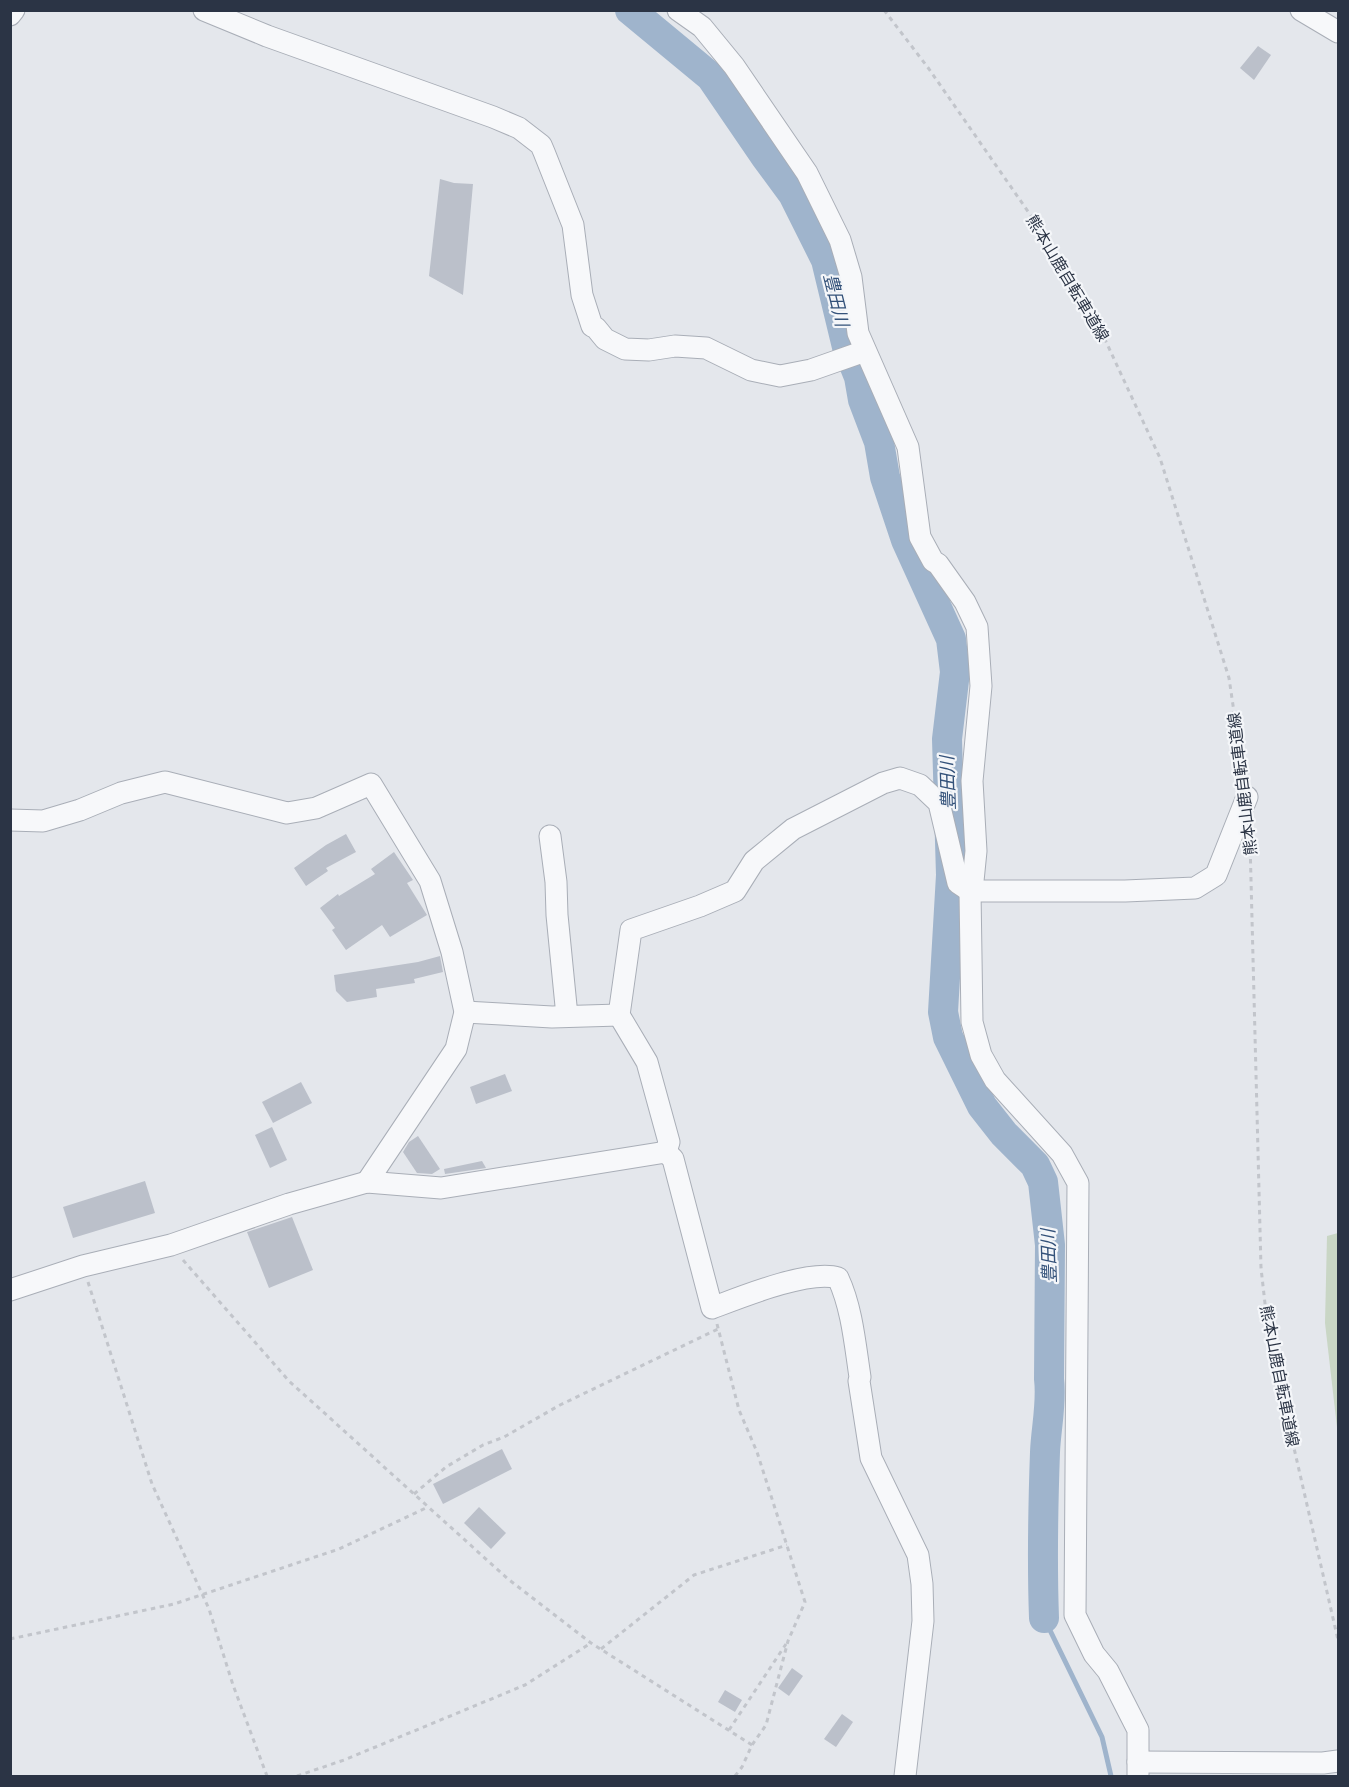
<svg xmlns="http://www.w3.org/2000/svg" width="1349" height="1787" viewBox="0 0 1349 1787" font-family="Arial,'Noto Sans JP',sans-serif">
  <style>
    .green { fill: #c9d6c5 }
    .lines { fill: none; stroke-linecap: round; stroke-linejoin: round }
    .stream { stroke: #9fb4cc; stroke-width: 5 }
    .river { stroke: #9fb4cc; stroke-width: 30 }
    .building { fill: #bbc0ca }
    .minor-casing { stroke: #a9aeb7; stroke-width: 23 }
    .path { stroke: #c2c5cb; stroke-width: 3; stroke-dasharray: 4.5 4.5; stroke-linecap: butt }
    .minor { stroke: #f7f8fa; stroke-width: 21 }
    .labels { text-anchor: middle; stroke-width: 4.5; stroke-linejoin: round; paint-order: stroke }
    .street-label { font-size: 16px; fill: #2b3445; stroke: #f4f6f9 }
    .water-label { font-size: 18px; font-style: italic; fill: #34527a; stroke: #f4f6f9 }
  </style>
  <rect width="100%" height="100%" fill="#e4e7ec"/>
  <path class="green" d="M1338 1233V1436L1325 1323 1327 1236Z"/>
  <g class="lines">
    <path class="stream" d="M1044 1618 1102 1737 1111 1776"/>
    <path class="river" d="M630 10 711 77 765 156 793 194 826 260 847 347 859 377 863 400 879 442 885 477 906 540 951 639 955 672 947 739 951 875 943 1012 948 1037 982 1106 1004 1134 1035 1165 1043 1182 1050 1245 1049 1379C1052 1403 1046 1428 1045 1452 1043 1508 1042 1563 1044 1618"/>
  </g>
  <g class="building">
    <path d="M1258 46 1271 55 1254 80 1240 68Z"/>
    <path d="M440 179 454 183 473 184 463 295 429 276Z"/>
    <path d="M346 834 356 852 326 868 328 871 306 886 294 868 326 845Z"/>
    <path d="M394 852 413 880 407 883 427 915 390 937 382 925 346 950 332 930 335 928 320 908 338 894 339 896 375 874 371 869Z"/>
    <path d="M440 956 443 972 414 979 415 983 376 989 377 997 347 1002 336 991 334 975 418 962Z"/>
    <path d="M505 1074 512 1091 476 1104 470 1087Z"/>
    <path d="M301 1082 312 1103 273 1123 262 1102Z"/>
    <path d="M272 1127 287 1160 270 1168 255 1135Z"/>
    <path d="M418 1136 440 1169 432 1174 417 1173 403 1152 409 1142Z"/>
    <path d="M482 1161 486 1168 445 1174 444 1169Z"/>
    <path d="M145 1181 155 1213 73 1238 63 1207Z"/>
    <path d="M292 1217 313 1270 269 1288 247 1232Z"/>
    <path d="M502 1449 512 1469 443 1504 433 1484Z"/>
    <path d="M479 1507 506 1533 491 1549 464 1523Z"/>
    <path d="M792 1668 803 1676 789 1696 778 1688Z"/>
    <path d="M725 1690 742 1700 735 1712 718 1702Z"/>
    <path d="M842 1714 853 1722 836 1747 824 1739Z"/>
  </g>
  <g class="lines">
    <defs>
      <g id="minor">
        <path d="M204 10 267 36 493 117 519 128 541 145 544 152 573 225 582 295 592 326 596 328 605 339 625 349 649 350 675 346 706 348 751 370 780 376 811 370 865 351"/>
        <path d="M678 10 702 27 734 66 807 173 840 240 851 277 858 333 908 447 920 537 933 561 938 564 965 602 977 627 981 686 972 781 976 851 973 881 970 891 972 1022 981 1055 995 1080 1062 1154 1078 1183 1075 1615 1094 1654 1108 1671 1138 1730V1776"/>
        <path d="M1301 10 1338 32"/>
        <path d="M10 15 14 10"/>
        <path d="M10 820 43 821 80 810 121 793 165 782 287 813 316 808 371 784 430 881 452 952 465 1012 456 1049 367 1182"/>
        <path d="M550 836 556 882 557 915 567 1016"/>
        <path d="M465 1012 552 1017 619 1015"/>
        <path d="M666 1152 669 1142 647 1062 619 1015 631 930 700 906 735 891 754 861 793 829 883 783 900 778 920 785 939 803 958 883 970 891H1125L1195 888 1216 875 1247 797"/>
        <path d="M666 1152 673 1159 712 1308C741 1297 810 1269 838 1278 852 1308 855 1344 860 1377L859 1381 871 1458 918 1555 922 1584 923 1621 905 1776"/>
        <path d="M10 1290 83 1266 171 1245 289 1204 367 1182 441 1188 666 1152"/>
        <path d="M1138 1762 1323 1763 1338 1761"/>
      </g>
    </defs>
    <use href="#minor" class="minor-casing"/>
    <g class="path">
      <path d="M884 10 929 69 1052 246 1095 318 1160 458 1229 678 1244 780"/>
      <path d="M1250 841 1261 1268 1269 1339 1338 1640"/>
      <path d="M183 1260 289 1381 508 1579 591 1643 752 1745"/>
      <path d="M88 1282 152 1484 209 1609 233 1685 267 1776"/>
      <path d="M717 1324 739 1410 757 1452 805 1602 788 1641 766 1725 752 1745 742 1767 735 1776"/>
      <path d="M414 1494 446 1467 483 1445 504 1437 560 1405 718 1329"/>
      <path d="M10 1639 174 1604 339 1549 428 1507"/>
      <path d="M601 1649 694 1575 787 1545"/>
      <path d="M729 1730 786 1644"/>
      <path d="M297 1776 344 1760 525 1685 591 1643"/>
    </g>
    <use href="#minor" class="minor"/>
  </g>
  <g class="labels">
    <g class="street-label">
      <text transform="translate(1068 278) rotate(59)" y="6">熊本山鹿自転車道線</text>
      <text transform="translate(1242 784) rotate(-97)" y="6">熊本山鹿自転車道線</text>
      <text transform="translate(1280 1376) rotate(79)" y="6">熊本山鹿自転車道線</text>
    </g>
    <g class="water-label">
      <text transform="translate(836 300) rotate(76)" y="6">豊田川</text>
      <text transform="translate(948 783) rotate(-92)" y="6">豊田川</text>
      <text transform="translate(1049 1256) rotate(-92)" y="6">豊田川</text>
    </g>
  </g>
  <rect width="1349" height="1787" fill="none" stroke="#2b3445" stroke-width="24"/>
</svg>
